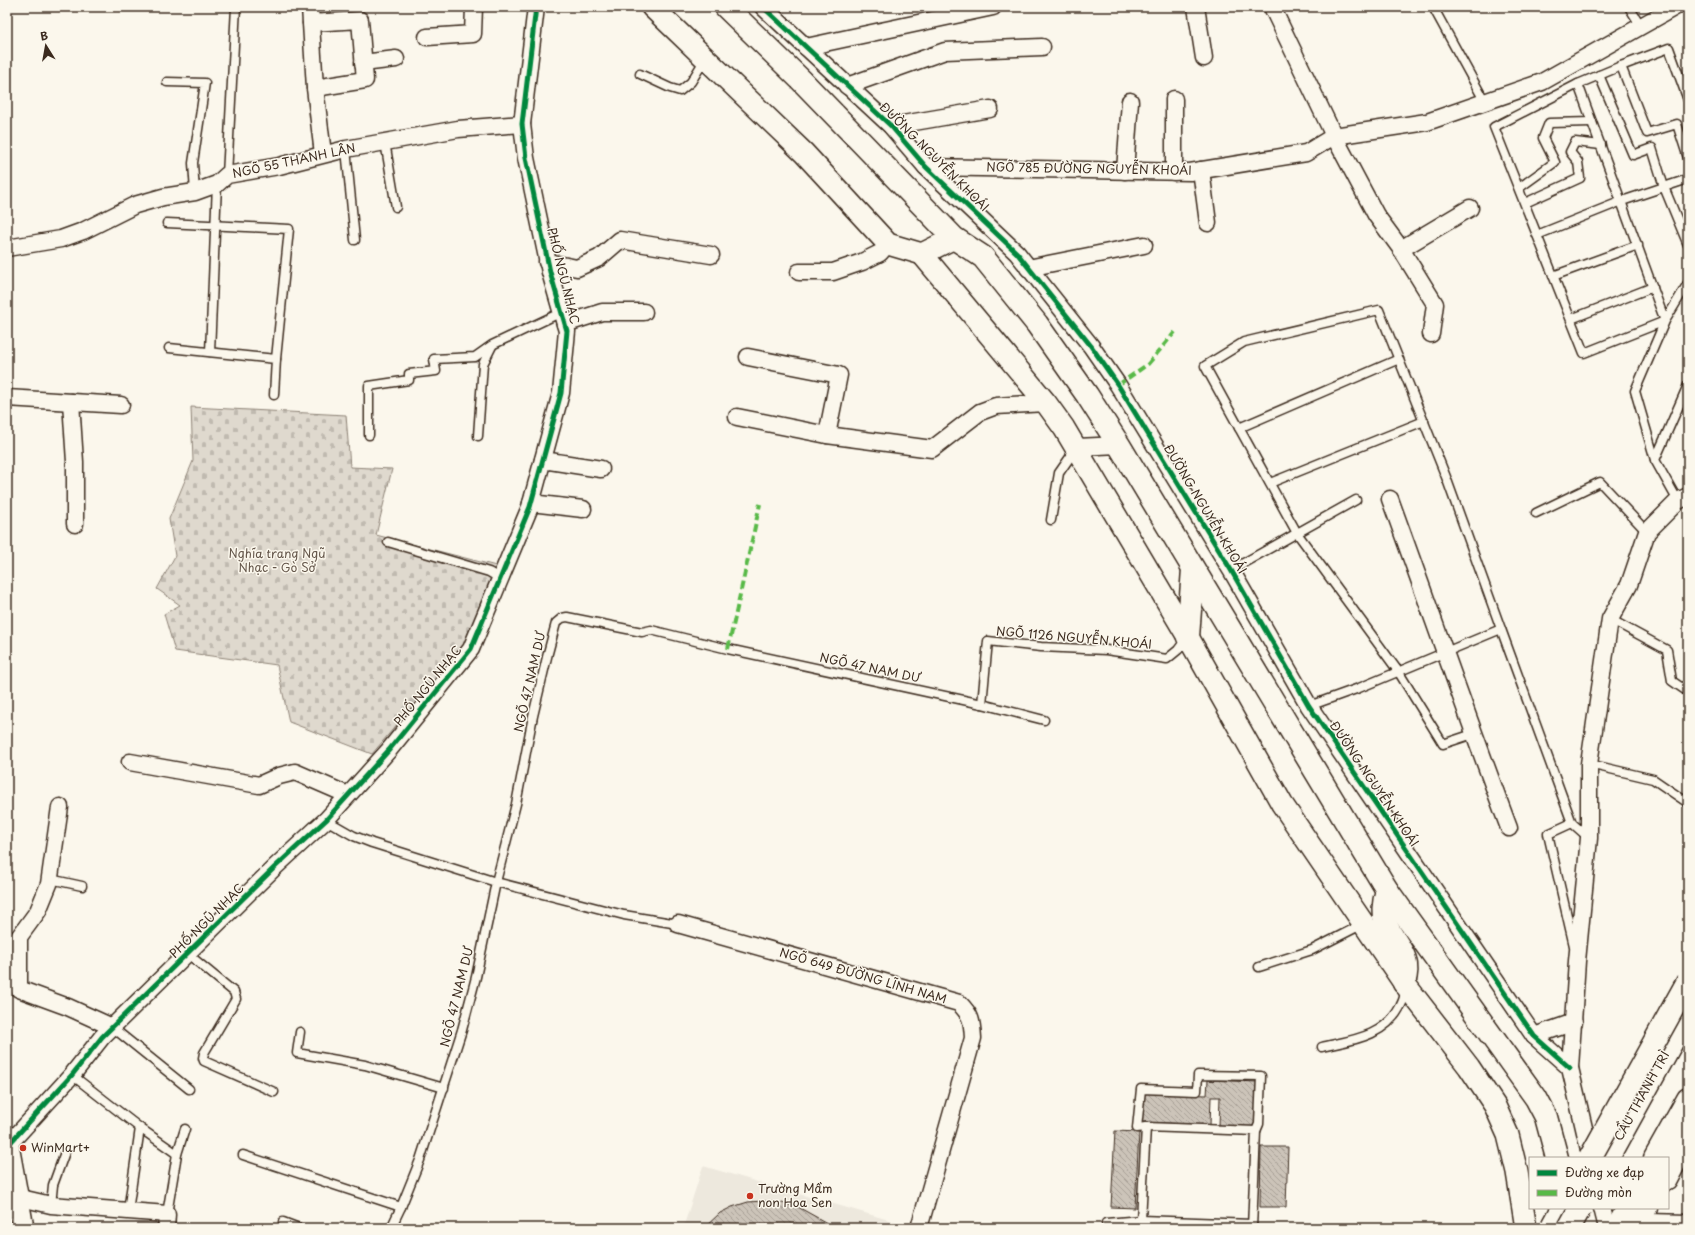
<svg xmlns="http://www.w3.org/2000/svg" width="1695" height="1235" viewBox="0 0 1695 1235" font-family="'Playpen Sans',sans-serif">
  <style>
    .built { fill: #ede8dd }
    .cemetery { fill: url(#cemetery-stones); stroke: #8d8276 }
    .building { fill: url(#building-back-hatch); stroke: #3b2a1e }
    .lines { fill: none; stroke-linecap: round; stroke-linejoin: round }
    .service-casing { stroke: #3b2a1e; stroke-width: 11 }
    .minor-casing { stroke: #3b2a1e; stroke-width: 19 }
    .tertiary-casing { stroke: #3b2a1e; stroke-width: 24 }
    .primary-casing { stroke: #3b2a1e; stroke-width: 25 }
    .motorway-casing { stroke: #3b2a1e; stroke-width: 25 }
    .service { stroke: #fbf7ec; stroke-width: 8 }
    .minor { stroke: #fbf7ec; stroke-width: 16 }
    .tertiary { stroke: #fbf7ec; stroke-width: 21 }
    .primary { stroke: #fbf7ec; stroke-width: 22 }
    .motorway { stroke: #fbf7ec; stroke-width: 22 }
    .primary-bridge-casing { stroke: #3b2a1e; stroke-width: 25; stroke-linecap: butt }
    .motorway-bridge-casing { stroke: #3b2a1e; stroke-width: 25; stroke-linecap: butt }
    .primary-bridge { stroke: #fbf7ec; stroke-width: 22 }
    .motorway-bridge { stroke: #fbf7ec; stroke-width: 22 }
    .quiet { stroke: #58b947; stroke-width: 4; stroke-dasharray: 8 4; stroke-linecap: butt }
    .cycleway-casing { stroke: #fbf7ec; stroke-width: 8 }
    .cycleway { stroke: #00873e; stroke-width: 5 }
    .poi-dot { fill: #c8321e; stroke: #fbf7ec; stroke-width: 1.5 }
    .labels { text-anchor: middle; stroke-width: 3; stroke-linejoin: round; paint-order: stroke }
    .street-label { font-size: 12px; fill: #3b2a1e; stroke: #fbf7ec }
    .park-label { font-size: 12px; fill: #64564a; stroke: #fbf7ec }
    .poi-label { font-size: 12px; fill: #3b2a1e; stroke: #fbf7ec; text-anchor: start }
  </style>
  <defs>
    <pattern id="cemetery-stones" width="16" height="16" patternUnits="userSpaceOnUse"><rect width="16" height="16" fill="#dfd9ce"/><path d="M2 7V4a2 2 0 0 1 4 0v3zM10 15v-3a2 2 0 0 1 4 0v3z" fill="#c0bab0"/></pattern>
    <pattern id="building-back-hatch" width="6" height="6" patternUnits="userSpaceOnUse"><rect width="6" height="6" fill="#ccc4b9"/><path d="M-1 5l2 2M0 0l6 6M5-1l2 2" fill="none" stroke="#a79f96"/></pattern>
  </defs>
  <rect width="100%" height="100%" fill="#fbf7ec"/>
  <filter id="ink" filterUnits="userSpaceOnUse"><feTurbulence type="fractalNoise" baseFrequency=".025" numOctaves="2"/><feDisplacementMap in="SourceGraphic" scale="8" xChannelSelector="R" yChannelSelector="G"/><feConvolveMatrix kernelMatrix="1 2 1 2 8 2 1 2 1" color-interpolation-filters="sRGB"/></filter>
  <g filter="url(#ink)">
    <path class="built" d="M703 1166 913 1227 683 1228Z"/>
    <path class="cemetery" d="M191 407 346 415 350 467 392 469 376 535 496 566 468 640 372 754 289 722 277 665 175 651 164 614 180 605 157 589 175 556 169 519 193 461Z"/>
    <g class="building">
      <path d="M1208 1080 1258 1082 1256 1127 1219 1126 1220 1097H1211L1210 1125 1141 1122 1142 1093 1207 1095Z"/>
      <path d="M1115 1131 1139 1132 1135 1208 1111 1207Z"/>
      <path d="M1261 1147H1288L1286 1207H1260Z"/>
      <path d="M764 1201 782 1203 798 1207 836 1228H704L720 1213 732 1207 748 1202Z"/>
    </g>
    <g class="lines">
      <defs>
        <g id="service">
          <path d="M1433 7 1485 102"/>
          <path d="M1629 7 1641 26"/>
          <path d="M1621 66 1669 48 1688 100"/>
          <path d="M640 74 670 88 680 91 691 82 705 59"/>
          <path d="M1599 75 1633 155 1652 148 1664 187 1688 179"/>
          <path d="M167 82 205 83 193 163 195 192"/>
          <path d="M1578 84 1621 66 1647 133 1677 124 1688 158"/>
          <path d="M385 142 396 207"/>
          <path d="M346 149 355 240"/>
          <path d="M227 175 236 7"/>
          <path d="M1519 188 1555 162 1543 138 1549 123 1592 122"/>
          <path d="M1525 203 1580 178 1578 162 1570 152 1575 142 1601 145"/>
          <path d="M167 223 289 229 276 359"/>
          <path d="M1537 235 1622 201 1664 187 1688 245"/>
          <path d="M1553 276 1638 245"/>
          <path d="M1571 319 1653 287"/>
          <path d="M169 348 276 359 274 395"/>
          <path d="M210 352 217 184"/>
          <path d="M1239 428 1399 359"/>
          <path d="M369 435V386L409 380V374L436 371 434 359 475 357 492 345 562 312"/>
          <path d="M478 436 483 364 492 346"/>
          <path d="M1655 460 1635 391 1665 321 1578 84 1494 127 1584 353 1665 321 1688 283"/>
          <path d="M1270 483 1424 421"/>
          <path d="M1678 501 1655 460 1688 385"/>
          <path d="M1536 513 1600 482 1647 532"/>
          <path d="M1051 520 1059 473 1075 450"/>
          <path d="M388 542 489 572 501 579"/>
          <path d="M1231 570 1356 500"/>
          <path d="M1610 619 1667 650 1672 681 1688 692"/>
          <path d="M982 704 988 641 1041 647 1106 650 1167 659 1178 650 1187 638"/>
          <path d="M1309 706 1359 688 1501 629 1572 823 1589 838"/>
          <path d="M1473 734 1443 744 1398 671 1297 533 1205 366 1244 342 1379 310 1446 477 1501 629"/>
          <path d="M1589 764 1653 779 1688 803"/>
          <path d="M326 820 354 836 372 843 496 882 624 915 678 924"/>
          <path d="M1572 823 1548 834 1574 946"/>
          <path d="M50 879 82 886"/>
          <path d="M188 954 234 992 236 999 204 1053 203 1058 204 1061 274 1092"/>
          <path d="M1259 967 1312 950 1363 924"/>
          <path d="M112 1027 189 1089"/>
          <path d="M300 1032 297 1053 365 1065 444 1088"/>
          <path d="M1322 1047C1352 1040 1384 1037 1400 1007 1403 1001 1405 997 1404 990"/>
          <path d="M72 1075 140 1128 177 1154"/>
          <path d="M1146 1127 1137 1128 1141 1089 1197 1091 1198 1075 1261 1076 1259 1124 1256 1131"/>
          <path d="M243 1155 401 1207"/>
          <path d="M51 1205 53 1185 65 1152"/>
          <path d="M128 1211 140 1128"/>
          <path d="M167 1214 177 1154 185 1129"/>
          <path d="M1141 1220 1146 1127 1256 1131 1252 1228"/>
          <path d="M283 1222 299 1228"/>
          <path d="M1106 1223 1141 1220 1252 1224"/>
          <path d="M391 1228 401 1207 420 1160 462 1030 476 977 496 882 516 804 533 716 548 653 556 623 562 618 567 617 642 632 651 630 728 649 982 704 1044 720"/>
        </g>
        <g id="minor">
          <path d="M310 7 315 88 323 154"/>
          <path d="M763 7 891 126 926 167 1017 253 1091 346 1118 385 1231 570 1309 706 1534 1036 1570 1068"/>
          <path d="M1196 7 1204 58"/>
          <path d="M1272 7 1334 136 1376 215 1401 249 1435 304 1431 334"/>
          <path d="M311 23 360 20 365 80 315 88"/>
          <path d="M427 37 473 34 474 7"/>
          <path d="M806 47 993 7"/>
          <path d="M363 63 396 59"/>
          <path d="M847 86 945 51 1042 47"/>
          <path d="M1174 99V172"/>
          <path d="M891 126 990 109"/>
          <path d="M926 167 1190 172 1306 153 1334 136 1427 122 1542 82 1675 7"/>
          <path d="M1201 170 1208 223"/>
          <path d="M1125 171 1130 101"/>
          <path d="M7 248 61 239 83 231 135 205 163 197 195 192 217 184 227 175 279 166 346 149 458 129 522 124"/>
          <path d="M1401 249 1470 208"/>
          <path d="M547 262 577 268 599 258 620 240 711 255"/>
          <path d="M1028 268 1144 245"/>
          <path d="M799 272H833L862 262 880 253 888 244"/>
          <path d="M565 324 602 312H644"/>
          <path d="M748 357 839 375 827 435"/>
          <path d="M7 398 121 405"/>
          <path d="M71 402 75 462V524"/>
          <path d="M737 417 827 435 932 449 980 412 996 406 1046 403"/>
          <path d="M1077 447 1119 445"/>
          <path d="M543 460 601 469"/>
          <path d="M1390 499C1430 609 1468 719 1509 828"/>
          <path d="M531 503 583 509"/>
          <path d="M130 762 259 785 279 776 295 772 348 795"/>
          <path d="M60 807 49 884 38 911 19 937V989L68 1007 112 1027"/>
          <path d="M678 924 959 1003C971 1015 972 1020 973 1038L919 1228"/>
          <path d="M1534 1036 1574 1022"/>
          <path d="M8 1145 72 1075 102 1037 275 867 326 820 389 750 471 649 530 507 561 393 567 331 550 272 526 158 522 124 536 7"/>
          <path d="M1591 1158 1570 1068 1577 961 1589 838V764L1610 619 1629 585 1647 532 1678 501 1688 496"/>
          <path d="M1668 1182 1680 1159"/>
          <path d="M8 1195 51 1205 167 1214 166 1228"/>
          <path d="M1602 1208 1607 1228"/>
          <path d="M1648 1222 1688 1223"/>
        </g>
        <g id="tertiary">
          <path d="M652 7 804 153 888 244 922 254 954 238"/>
          <path d="M922 254 1046 403 1064 428 1188 637 1282 804 1404 983 1469 1067 1495 1106 1508 1135 1517 1172 1526 1228"/>
          <path d="M7 1140 23 1228"/>
        </g>
        <g id="primary">
          <path d="M726 7 801 80 954 238 983 257 1037 324 1087 395 1119 445 1387 890 1536 1098 1546 1117 1557 1158"/>
          <path d="M1188 637 1193 569"/>
          <path d="M1387 890C1384 900 1382 912 1385 922 1394 945 1413 955 1404 983"/>
          <path d="M1668 1168 1688 1132"/>
          <path d="M1552 1228 1563 1208"/>
          <path d="M1635 1228 1646 1208"/>
        </g>
        <g id="motorway">
          <path d="M1608 1158 1688 1013"/>
          <path d="M1655 1158 1688 1099"/>
          <path d="M1617 1228 1628 1208"/>
        </g>
      </defs>
      <use href="#service" class="service-casing"/>
      <use href="#minor" class="minor-casing"/>
      <use href="#tertiary" class="tertiary-casing"/>
      <use href="#primary" class="primary-casing"/>
      <use href="#motorway" class="motorway-casing"/>
      <use href="#service" class="service"/>
      <use href="#minor" class="minor"/>
      <use href="#tertiary" class="tertiary"/>
      <use href="#primary" class="primary"/>
      <use href="#motorway" class="motorway"/>
      <defs>
        <path id="primary-bridge" d="M1590 1158 1688 981"/>
        <path id="motorway-bridge" d="M1569 1228 1580 1208"/>
      </defs>
      <use href="#primary-bridge" class="primary-bridge-casing"/>
      <use href="#motorway-bridge" class="motorway-bridge-casing"/>
      <use href="#primary-bridge" class="primary-bridge"/>
      <use href="#motorway-bridge" class="motorway-bridge"/>
      <g class="quiet">
        <path d="M1118 385 1148 364 1175 332"/>
        <path d="M728 649 760 504"/>
      </g>
      <defs>
        <g id="cycleway">
          <path d="M763 7 891 126 926 167 1017 253 1091 346 1118 385 1231 570 1309 706 1534 1036 1570 1068"/>
          <path d="M8 1145 72 1075 102 1037 275 867 326 820 389 750 471 649 530 507 561 393 567 331 550 272 526 158 522 124 536 7"/>
        </g>
      </defs>
      <use href="#cycleway" class="cycleway-casing"/>
      <use href="#cycleway" class="cycleway"/>
    </g>
  </g>
  <g class="poi-dot">
    <circle cx="23" cy="1148" r="4"/>
    <circle cx="750" cy="1196" r="4"/>
  </g>
  <g class="labels">
    <g class="street-label">
      <text transform="translate(934 157) rotate(45)" y="4">ĐƯỜNG NGUYỄN KHOÁI</text>
      <text transform="translate(294 161) rotate(-12)" y="4">NGÕ 55 THANH LÂN</text>
      <text transform="translate(1089 169) rotate(1)" y="4">NGÕ 785 ĐƯỜNG NGUYỄN KHOÁI</text>
      <text transform="translate(563 276) rotate(76)" y="4">PHỐ NGŨ NHẠC</text>
      <text transform="translate(1205 509) rotate(59)" y="4">ĐƯỜNG NGUYỄN KHOÁI</text>
      <text transform="translate(1074 638) rotate(5)" y="4">NGÕ 1126 NGUYỄN KHOÁI</text>
      <text transform="translate(870 668) rotate(12)" y="4">NGÕ 47 NAM DƯ</text>
      <text transform="translate(530 682) rotate(-77)" y="4">NGÕ 47 NAM DƯ</text>
      <text transform="translate(428 686) rotate(-51)" y="4">PHỐ NGŨ NHẠC</text>
      <text transform="translate(1374 784) rotate(56)" y="4">ĐƯỜNG NGUYỄN KHOÁI</text>
      <text transform="translate(207 921) rotate(-45)" y="4">PHỐ NGŨ NHẠC</text>
      <text transform="translate(863 976) rotate(16)" y="4">NGÕ 649 ĐƯỜNG LĨNH NAM</text>
      <text transform="translate(457 997) rotate(-76)" y="4">NGÕ 47 NAM DƯ</text>
      <text transform="translate(1642 1096) rotate(-61)" y="4">CẦU THANH TRÌ</text>
    </g>
    <g class="park-label">
      <text x="277" y="558">Nghĩa trang Ngũ<tspan x="277" dy="14">Nhạc - Gò Sở</tspan></text>
    </g>
    <g class="poi-label">
      <text x="31" y="1152">WinMart+</text>
      <text x="758" y="1193">Trường Mầm<tspan x="758" dy="14">non Hoa Sen</tspan></text>
    </g>
  </g>
  <rect width="1695" height="1235" fill="none" stroke="#fbf7ec" stroke-width="24"/>
  <rect x="12" y="12" width="1671" height="1211" fill="none" stroke="#3b2a1e" stroke-width="1.5" filter="url(#ink)"/>
  <rect x="1529" y="1157" width="140" height="52" fill="#fbf7ec" stroke="#aea59a"/>
  <rect x="1537" y="1170" width="20" height="6" fill="#00873e" stroke="#aea59a"/>
  <text x="1565" y="1177" font-size="12" fill="#3b2a1e">Đường xe đạp</text>
  <rect x="1537" y="1190" width="20" height="6" fill="#58b947" stroke="#aea59a"/>
  <text x="1565" y="1197" font-size="12" fill="#3b2a1e">Đường mòn</text>
  <g transform="translate(46 46) rotate(349)" stroke="#fbf7ec" stroke-width="3" paint-order="stroke">
  <path d="M0-3L7 15L0 10L-7 15Z" fill="#3b2a1e"/>
  <text y="-6" font-size="11" font-weight="bold" text-anchor="middle" fill="#3b2a1e">B</text>
  </g>
</svg>
